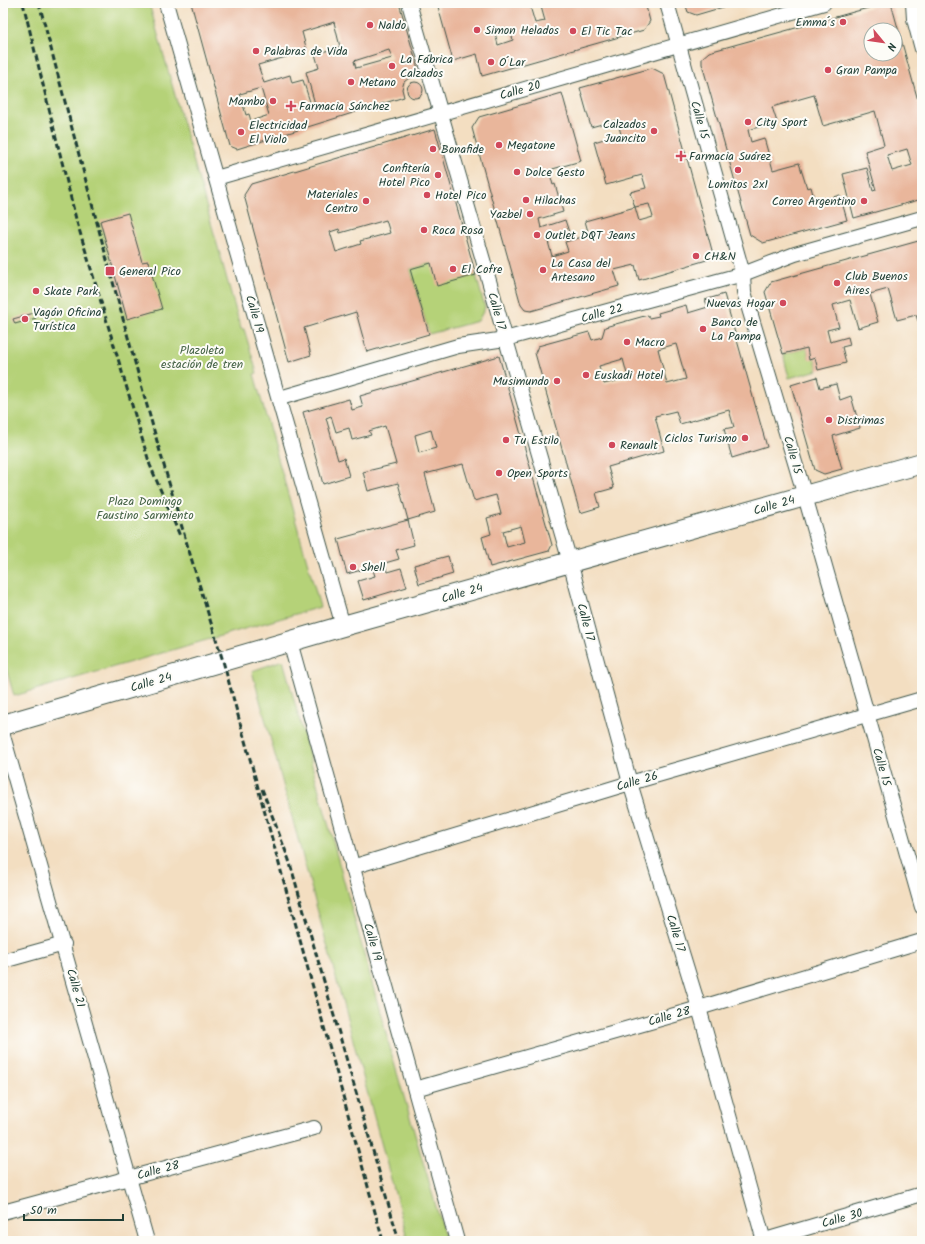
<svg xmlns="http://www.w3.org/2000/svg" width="925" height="1244" viewBox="0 0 925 1244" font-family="Kalam,sans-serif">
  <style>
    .green { fill: #b5d278; stroke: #6a8856 }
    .building { fill: #e9b69b; fill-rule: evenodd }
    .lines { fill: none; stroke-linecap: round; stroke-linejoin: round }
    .street-casing { stroke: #3f5549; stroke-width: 16 }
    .secondary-casing { stroke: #3f5549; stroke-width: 22 }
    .street { stroke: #fff; stroke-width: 14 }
    .secondary { stroke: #fff; stroke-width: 20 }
    .rail { stroke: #1f3d34; stroke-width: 3; stroke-dasharray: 6 3; stroke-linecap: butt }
    .poi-dot { fill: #d1495b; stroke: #fdfcf7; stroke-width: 1.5 }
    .labels { text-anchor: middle; stroke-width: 4; stroke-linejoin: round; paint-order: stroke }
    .poi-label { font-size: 12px; fill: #1f3d34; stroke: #fdfcf7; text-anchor: start }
    .street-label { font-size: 12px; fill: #1f3d34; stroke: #fdfcf7 }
    .park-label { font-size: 12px; fill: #446245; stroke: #fdfcf7 }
  </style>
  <rect width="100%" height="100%" fill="#fdfcf7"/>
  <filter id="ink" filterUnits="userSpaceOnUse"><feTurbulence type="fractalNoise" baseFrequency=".025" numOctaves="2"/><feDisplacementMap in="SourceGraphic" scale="8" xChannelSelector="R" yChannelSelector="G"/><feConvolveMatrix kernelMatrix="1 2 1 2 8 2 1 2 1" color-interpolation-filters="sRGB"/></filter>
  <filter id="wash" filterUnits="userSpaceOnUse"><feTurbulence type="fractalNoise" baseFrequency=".012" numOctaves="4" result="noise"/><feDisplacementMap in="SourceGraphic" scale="16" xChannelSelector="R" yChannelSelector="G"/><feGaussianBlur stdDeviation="0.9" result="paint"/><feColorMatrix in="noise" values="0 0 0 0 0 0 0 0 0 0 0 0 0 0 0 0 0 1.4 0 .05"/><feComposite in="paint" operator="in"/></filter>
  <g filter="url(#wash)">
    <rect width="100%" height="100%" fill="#f3dec1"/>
    <g class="green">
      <path d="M3 3H149L241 329H244L257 373 254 374 320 607 14 696 3 657Z"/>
      <path d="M431 263 476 275 485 308 478 321 429 334 410 269Z"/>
      <path d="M807 348 809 359 815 358 818 370 789 378 783 354Z"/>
      <path d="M283 660 393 1059 446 1241H408L252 671Z"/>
    </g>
    <g id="blocks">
      <g class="building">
        <path d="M191 3H399L419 72 415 77 409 78 404 82 402 89 404 97 237 149 230 146ZM334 22 340 47 315 54 319 68 306 72 315 104 311 105 303 80 292 83 290 75 264 83 258 65 307 51 302 32ZM389 50 392 58 356 68 354 61ZM261 88 269 115 251 121 249 114 246 115 240 94Z"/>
        <path d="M437 3H529L535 23 545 21 540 3H645L650 21 644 30 482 76 477 54 453 61ZM510 30 513 40 498 45 495 33Z"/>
        <path d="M685 3H737L696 15 688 12Z"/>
        <path d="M886 3H891L922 115V199L854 218 843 174 867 168 873 191 876 190 865 151 884 145 875 111 823 126 814 95 772 107 777 122 748 130 751 142 764 138 773 170 799 163 807 188 811 187 815 202 840 195 847 220 763 243 750 235 702 64V58L709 52ZM871 30H895V54H871ZM907 149 912 165 892 171 887 155Z"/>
        <path d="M652 68 664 74 713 254 710 259 639 280 635 265 614 270 619 286 531 311 525 310 521 305 472 128 479 117 562 93 581 161 549 170 553 185 555 184 563 212 539 219 541 228 565 220 569 232 547 238 552 256 568 251 565 242 589 235 585 221 635 207 639 221 653 217 649 204 635 207 630 192 646 188 642 175 606 185 594 142 621 134 617 120 591 127 580 88Z"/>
        <circle cx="415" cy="90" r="8"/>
        <path d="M435 129 476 275 437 286 431 263 410 269 429 334 367 352 356 312 304 328 311 355 289 362 244 195 251 184ZM386 220 390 233 360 241 361 244 336 252 330 232 339 229 340 233Z"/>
        <path d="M128 213 142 262 148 261 162 309 127 319 100 221Z"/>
        <path d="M922 240V320L918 321 916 315 897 320 888 289 870 294 878 322 858 328 850 300 833 305 839 327 827 330 830 342 848 337 850 345 842 347 846 363 818 370 815 358 809 360 807 348 783 354 765 292 771 282Z"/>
        <path d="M724 294 767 447 732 458 724 429 734 427 729 410 680 424 676 411 655 416 664 451 608 467 614 488 596 493 600 507 580 513 535 353 538 346 589 332 592 340 602 337 605 327 648 315 649 318 659 316 658 313 686 305 688 313 708 307 705 300ZM676 344 686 379 667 384 658 349ZM623 359 628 378 604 384 599 366Z"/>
        <path d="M34 313 36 318 15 324 13 319Z"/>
        <path d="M499 356 552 545 549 551 490 567 482 537 491 534 487 518 501 514 496 495 474 501 463 464 425 474 435 512 408 520 414 545 396 550 399 559 385 563 387 572 401 568 407 587 364 600 358 581 375 576 372 567 347 574 338 539 408 520 398 483 368 491 363 472 396 464 385 426 369 431 371 435 352 440 349 428 336 432 331 416 326 418 338 460 344 458 349 476 323 484 303 412 349 399 352 410 363 407 360 396ZM431 430 436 448 419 453 415 435ZM521 526 525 542 507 547 503 531Z"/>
        <path d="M817 377 820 388 836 384 840 400 851 396 860 428 833 436 842 469 824 474 815 470 791 385Z"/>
        <path d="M448 556 453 574 419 584 414 565Z"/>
      </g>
    </g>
  </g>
  <g filter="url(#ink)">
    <use href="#blocks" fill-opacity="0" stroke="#3f5549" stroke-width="1"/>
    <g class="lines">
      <defs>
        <g id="street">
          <path d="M166 3 343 626"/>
          <path d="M409 3 570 562 630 783 699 1008 764 1241"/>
          <path d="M667 3 743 274 744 292 805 496 922 907"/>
          <path d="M913 3 914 19 922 49"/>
          <path d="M216 178 824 3"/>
          <path d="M280 398 458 346 505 339 743 274 795 254 922 218"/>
          <path d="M290 642 457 1241"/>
          <path d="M3 736 147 1241"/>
          <path d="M352 867 630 783 922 699"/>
          <path d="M3 961 64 944"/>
          <path d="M415 1089 699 1008 922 941"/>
          <path d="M3 1212 314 1128"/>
          <path d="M762 1241 922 1194"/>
        </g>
        <path id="secondary" d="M3 725 343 626 922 463"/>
      </defs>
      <use href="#street" class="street-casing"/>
      <use href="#secondary" class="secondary-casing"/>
      <use href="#street" class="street"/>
      <use href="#secondary" class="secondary"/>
      <g class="rail">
        <path d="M23 3 76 219 150 465 180 536"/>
        <path d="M39 3C97 223 154 444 223 661L383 1241"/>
        <path d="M262 789 289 860 399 1241"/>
      </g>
    </g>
  </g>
  <g class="poi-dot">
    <circle cx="843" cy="22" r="4"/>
    <circle cx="370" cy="25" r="4"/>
    <circle cx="477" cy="30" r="4"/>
    <circle cx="573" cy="31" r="4"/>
    <circle cx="256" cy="51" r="4"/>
    <circle cx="491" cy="62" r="4"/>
    <circle cx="392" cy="66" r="4"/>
    <circle cx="828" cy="70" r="4"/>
    <circle cx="351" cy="82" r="4"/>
    <circle cx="273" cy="101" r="4"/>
    <path d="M289 100h4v4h4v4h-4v4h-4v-4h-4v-4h4z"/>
    <circle cx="748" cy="122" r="4"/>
    <circle cx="654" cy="131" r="4"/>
    <circle cx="241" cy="132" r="4"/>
    <circle cx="499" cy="145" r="4"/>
    <circle cx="433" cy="149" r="4"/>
    <path d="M679 150h4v4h4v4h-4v4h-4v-4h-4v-4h4z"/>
    <circle cx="738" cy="170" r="4"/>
    <circle cx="517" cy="172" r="4"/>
    <circle cx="438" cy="175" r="4"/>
    <circle cx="427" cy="195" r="4"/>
    <circle cx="526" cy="200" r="4"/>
    <circle cx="366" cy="201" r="4"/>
    <circle cx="864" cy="201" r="4"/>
    <circle cx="530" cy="214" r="4"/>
    <circle cx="424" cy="230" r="4"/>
    <circle cx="537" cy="235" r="4"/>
    <circle cx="696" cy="256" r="4"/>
    <circle cx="453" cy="269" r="4"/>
    <circle cx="543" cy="270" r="4"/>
    <rect x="105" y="266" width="10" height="10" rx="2"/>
    <circle cx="837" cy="283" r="4"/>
    <circle cx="36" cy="291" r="4"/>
    <circle cx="783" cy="303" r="4"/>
    <circle cx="25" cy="319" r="4"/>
    <circle cx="703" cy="329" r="4"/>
    <circle cx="627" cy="342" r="4"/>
    <circle cx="586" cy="375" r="4"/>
    <circle cx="557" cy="381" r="4"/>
    <circle cx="829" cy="420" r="4"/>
    <circle cx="745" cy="438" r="4"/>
    <circle cx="506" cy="440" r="4"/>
    <circle cx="612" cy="445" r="4"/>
    <circle cx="499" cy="473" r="4"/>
    <circle cx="353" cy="567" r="4"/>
  </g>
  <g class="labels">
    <g class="poi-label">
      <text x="835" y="26" text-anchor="end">Emma´s</text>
      <text x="378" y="29">Naldo</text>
      <text x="485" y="34">Simon Helados</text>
      <text x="581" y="35">El Tic Tac</text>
      <text x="264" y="55">Palabras de Vida</text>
      <text x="400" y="63">La Fábrica<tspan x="400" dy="14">Calzados</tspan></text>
      <text x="499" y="66">O´Lar</text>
      <text x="836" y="74">Gran Pampa</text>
      <text x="359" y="86">Metano</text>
      <text x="265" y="105" text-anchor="end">Mambo</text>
      <text x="299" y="110">Farmacia Sánchez</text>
      <text x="756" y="126">City Sport</text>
      <text x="646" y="128" text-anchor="end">Calzados<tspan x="646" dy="14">Juancito</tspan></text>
      <text x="249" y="129">Electricidad<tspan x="249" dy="14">El Violo</tspan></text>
      <text x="507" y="149">Megatone</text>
      <text x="441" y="153">Bonafide</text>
      <text x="689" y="160">Farmacia Suárez</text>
      <text x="430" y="172" text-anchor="end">Confitería<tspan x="430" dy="14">Hotel Pico</tspan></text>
      <text x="525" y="176">Dolce Gesto</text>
      <text x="738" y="188" text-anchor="middle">Lomitos 2x1</text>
      <text x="358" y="198" text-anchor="end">Materiales<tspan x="358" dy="14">Centro</tspan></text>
      <text x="435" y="199">Hotel Pico</text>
      <text x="534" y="204">Hilachas</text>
      <text x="856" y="205" text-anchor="end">Correo Argentino</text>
      <text x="522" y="218" text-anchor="end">Yazbel</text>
      <text x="432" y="234">Roca Rosa</text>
      <text x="545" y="239">Outlet DQT Jeans</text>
      <text x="704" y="260">CH&amp;N</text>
      <text x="551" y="267">La Casa del<tspan x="551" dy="14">Artesano</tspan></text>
      <text x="461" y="273">El Cofre</text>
      <text x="119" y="275">General Pico</text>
      <text x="845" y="280">Club Buenos<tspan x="845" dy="14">Aires</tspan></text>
      <text x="44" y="295">Skate Park</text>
      <text x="775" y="307" text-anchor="end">Nuevas Hogar</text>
      <text x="33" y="316">Vagón Oficina<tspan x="33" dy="14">Turística</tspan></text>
      <text x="711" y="326">Banco de<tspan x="711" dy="14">La Pampa</tspan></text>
      <text x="635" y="346">Macro</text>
      <text x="594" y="379">Euskadi Hotel</text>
      <text x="549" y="385" text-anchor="end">Musimundo</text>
      <text x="837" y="424">Distrimas</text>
      <text x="737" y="442" text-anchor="end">Ciclos Turismo</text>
      <text x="514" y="444">Tu Estilo</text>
      <text x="620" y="449">Renault</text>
      <text x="507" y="477">Open Sports</text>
      <text x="361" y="571">Shell</text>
    </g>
    <g class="street-label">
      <text transform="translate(520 90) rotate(-16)" y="4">Calle 20</text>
      <text transform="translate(700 120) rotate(74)" y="4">Calle 15</text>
      <text transform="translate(497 311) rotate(74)" y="4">Calle 17</text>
      <text transform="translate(602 313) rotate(-15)" y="4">Calle 22</text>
      <text transform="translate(255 314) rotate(74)" y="4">Calle 19</text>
      <text transform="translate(793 455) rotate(74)" y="4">Calle 15</text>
      <text transform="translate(774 505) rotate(-16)" y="4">Calle 24</text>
      <text transform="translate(462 593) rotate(-16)" y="4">Calle 24</text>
      <text transform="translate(586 622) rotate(75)" y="4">Calle 17</text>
      <text transform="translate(151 682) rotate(-16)" y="4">Calle 24</text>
      <text transform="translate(882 767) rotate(74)" y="4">Calle 15</text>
      <text transform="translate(637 781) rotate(-16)" y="4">Calle 26</text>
      <text transform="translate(676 933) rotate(73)" y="4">Calle 17</text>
      <text transform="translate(373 942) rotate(74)" y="4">Calle 19</text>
      <text transform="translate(76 988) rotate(74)" y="4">Calle 21</text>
      <text transform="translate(669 1016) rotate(-16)" y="4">Calle 28</text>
      <text transform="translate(158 1170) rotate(-15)" y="4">Calle 28</text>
      <text transform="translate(842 1218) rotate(-16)" y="4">Calle 30</text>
    </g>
    <g class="park-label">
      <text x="202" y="354">Plazoleta<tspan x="202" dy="14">estación de tren</tspan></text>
      <text x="145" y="505">Plaza Domingo<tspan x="145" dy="14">Faustino Sarmiento</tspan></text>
    </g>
  </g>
  <rect width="925" height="1244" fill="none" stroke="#fdfcf7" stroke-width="16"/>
  <g transform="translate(883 42) rotate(119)"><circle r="19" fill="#fdfcf7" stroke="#a4b0a9"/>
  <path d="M0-3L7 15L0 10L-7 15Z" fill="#d1495b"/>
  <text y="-6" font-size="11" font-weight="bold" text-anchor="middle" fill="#1f3d34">N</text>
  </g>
  <path d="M24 1214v6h99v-6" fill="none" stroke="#1f3d34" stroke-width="2"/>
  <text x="30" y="1214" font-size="12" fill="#1f3d34" stroke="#fdfcf7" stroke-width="3" paint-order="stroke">50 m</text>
</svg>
